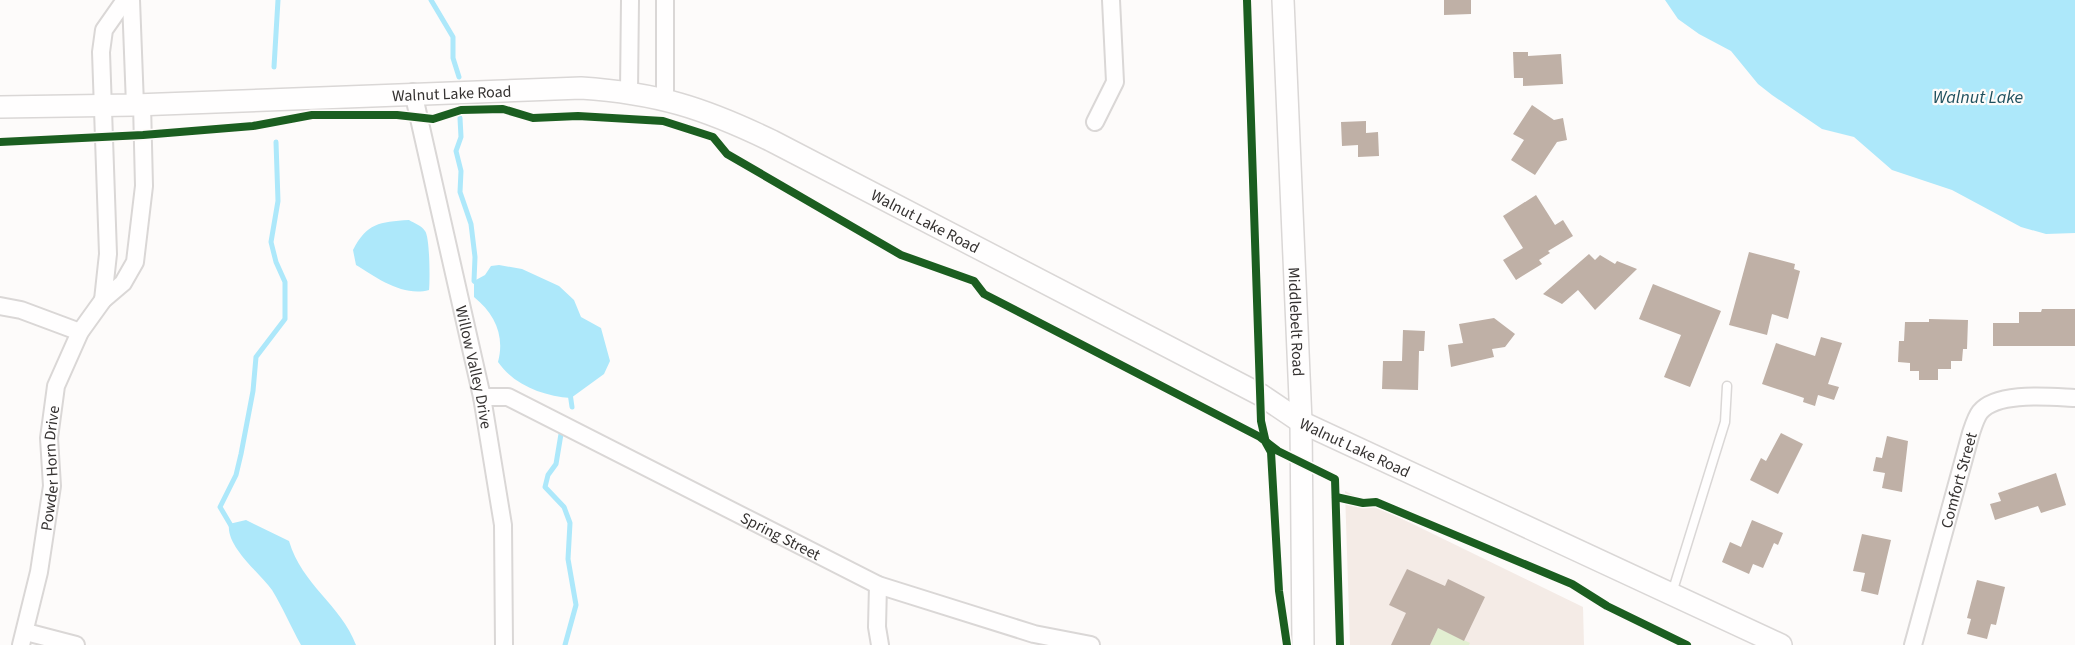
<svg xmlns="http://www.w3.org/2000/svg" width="2075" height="645" viewBox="0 0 2075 645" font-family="'Source Sans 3',sans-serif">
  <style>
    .built { fill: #f4ebe6 }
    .green { fill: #e2efd1 }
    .water { fill: #ade8fa }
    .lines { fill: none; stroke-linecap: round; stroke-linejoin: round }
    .stream { stroke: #ade8fa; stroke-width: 5 }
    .building { fill: #bfb0a6 }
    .service-casing { stroke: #dad7d6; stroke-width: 11 }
    .minor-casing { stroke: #dad7d6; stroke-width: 20 }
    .tertiary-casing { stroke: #dad7d6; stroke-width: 24 }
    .service { stroke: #fffefe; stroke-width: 8 }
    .minor { stroke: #fffefe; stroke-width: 16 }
    .tertiary { stroke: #fffefe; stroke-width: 21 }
    .cycleway-casing { stroke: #fefbf9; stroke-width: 11 }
    .cycleway { stroke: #1b5e20; stroke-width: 8 }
    .labels { text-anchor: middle; stroke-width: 4.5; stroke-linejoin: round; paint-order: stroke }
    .street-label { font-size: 16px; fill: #353231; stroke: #fefbf9 }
    .water-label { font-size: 18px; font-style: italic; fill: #1f505e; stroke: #fefbf9 }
  </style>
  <rect width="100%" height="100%" fill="#fdfbfa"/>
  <path class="built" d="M1345 491 1583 607 1584 645H1350Z"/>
  <path class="green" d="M1438 628 1470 643 1469 645H1430Z"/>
  <g class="water">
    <path d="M1665 0H2075V233L2046 234 2021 227 1952 190 1892 170 1854 137 1822 129 1772 95 1758 84 1731 51 1699 34 1678 19Z"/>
    <path d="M409 220C414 223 422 226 425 231 430 237 430 282 429 290 403 297 377 278 356 265L353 250C367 223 379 222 409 220Z"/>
    <path d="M499 265 522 269 559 286 574 300 581 317 601 328 610 361 604 374 571 398C543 396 514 385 498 362 505 336 495 314 474 297V281L485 275 491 266Z"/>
    <path d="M246 520 289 541C302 585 341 605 356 645H301C291 627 283 608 272 590 259 572 226 547 229 524Z"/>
  </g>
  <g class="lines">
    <g class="stream">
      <path d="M431 0 453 37V58L459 77"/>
      <path d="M274 67 278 0"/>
      <path d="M460 118 461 137 456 151 461 171 460 192 471 224 475 257 474 281 478 284"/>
      <path d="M570 393 572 407"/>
      <path d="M561 434 556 464 548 475 545 487 564 507 570 523 568 559 576 605 565 645"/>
      <path d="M233 529 220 507 236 475 241 454 253 391 256 357 285 319V282L276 262 271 242 278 201 276 142"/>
    </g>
  </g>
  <g class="building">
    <path d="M1444 0H1471V14L1444 15Z"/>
    <path d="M1513 52H1528V56L1561 54 1563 84 1523 86V78H1514Z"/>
    <path d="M1532 105 1554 120 1563 118 1567 140 1557 142 1535 175 1511 160 1524 140 1513 134Z"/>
    <path d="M1366 121V133L1378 132 1379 156 1358 157V145L1342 146 1341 122Z"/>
    <path d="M1536 195 1555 225 1563 220 1573 236 1548 251 1550 253 1539 260 1542 264 1516 280 1503 260 1523 248 1503 216Z"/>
    <path d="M1749 252 1795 264 1794 269 1800 271 1788 319 1772 314 1767 335 1729 325Z"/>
    <path d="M1589 254 1595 260 1600 255 1615 264 1617 261 1637 269 1595 310 1578 290 1562 304 1543 294Z"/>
    <path d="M1653 284 1721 311 1690 387 1664 377 1681 335 1639 319Z"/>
    <path d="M2042 309H2075V346H1993V323H2019V312H2041Z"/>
    <path d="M1494 318 1515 334 1505 347 1492 349 1494 357 1451 367 1448 345 1463 343 1459 324Z"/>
    <path d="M1929 319 1968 320 1967 349H1963L1962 361H1951V369H1938V380H1919V371H1910V363L1898 362 1899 341H1904L1905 322H1929Z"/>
    <path d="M1403 330 1425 331 1424 351H1419L1418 390 1382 389 1383 361H1402Z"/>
    <path d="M1821 337 1842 343 1828 384 1839 387 1834 400 1818 395 1815 406 1803 402 1804 398 1762 384 1776 343 1815 356Z"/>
    <path d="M1781 433 1803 444 1778 494 1750 480 1761 458 1766 461Z"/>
    <path d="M1887 436 1908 441 1902 492 1882 488 1885 473 1873 471 1876 457 1882 458Z"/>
    <path d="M2056 473 2066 505 2041 513 2038 506 1995 520 1990 504 2001 501 1998 493Z"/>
    <path d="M1752 520 1783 533 1778 545 1774 543 1763 568 1753 564 1749 574 1722 562 1730 542 1741 547Z"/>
    <path d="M1862 534 1891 540 1878 595 1861 591 1865 573 1853 571Z"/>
    <path d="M1407 569 1445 586 1448 579 1485 597 1464 641 1438 628 1430 645H1391L1406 613 1389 605Z"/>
    <path d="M1977 580 2005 587 1996 625 1991 624 1987 639 1967 634 1971 619 1967 618Z"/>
  </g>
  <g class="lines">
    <defs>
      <path id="service" d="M1672 593 1725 422 1727 386"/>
      <g id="minor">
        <path d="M131 0 135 105"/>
        <path d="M629 91 630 0"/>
        <path id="s1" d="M413 92 482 397 503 525 504 645"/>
        <path d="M665 98V0"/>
        <path d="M1095 122 1115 82 1111 0"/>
        <path d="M103 300 108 254 101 52 104 30 125 0"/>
        <path d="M0 306 21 310 80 332"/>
        <path id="s2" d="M482 397H508L878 585 1034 634 1091 645"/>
        <path d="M878 585 877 627 880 645"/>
        <path d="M26 632 76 645"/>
        <path id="s3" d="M21 645 39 572 52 486 49 438 56 386 80 332 103 300 123 283 135 262 144 186 142 104"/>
        <path id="s4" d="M1913 645 1971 433C1973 427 1976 417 1980 412 1997 391 2051 397 2075 398"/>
      </g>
      <g id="tertiary">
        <path id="s5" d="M1283 0 1301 422 1303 645"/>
        <path id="s6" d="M0 107 135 105 581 88C657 93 704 108 772 141L1261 395 1301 422 1781 645"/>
      </g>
    </defs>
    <use href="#service" class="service-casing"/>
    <use href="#minor" class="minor-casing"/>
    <use href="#tertiary" class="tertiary-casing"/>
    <use href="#service" class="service"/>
    <use href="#minor" class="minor"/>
    <use href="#tertiary" class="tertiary"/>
    <defs>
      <g id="cycleway">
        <path d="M1247 0 1261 421 1266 443 1271 452 1279 591 1287 645"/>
        <path d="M0 142 143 135 253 126 312 115H397L433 119 461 110 503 109 533 118 578 116 663 121 713 137 727 154 901 255 974 281 984 294 1260 437 1278 451 1335 479 1340 645"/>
        <path d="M1336 497 1363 503 1376 502 1572 584 1607 606 1687 645"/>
      </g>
    </defs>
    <use href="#cycleway" class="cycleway-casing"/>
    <use href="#cycleway" class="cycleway"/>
  </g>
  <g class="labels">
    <g class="street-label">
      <text dy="6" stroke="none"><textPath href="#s6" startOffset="452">Walnut Lake Road</textPath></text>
      <text dy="6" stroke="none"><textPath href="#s6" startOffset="954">Walnut Lake Road</textPath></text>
      <text dy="6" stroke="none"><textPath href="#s5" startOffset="322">Middlebelt Road</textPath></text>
      <text dy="6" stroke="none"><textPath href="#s1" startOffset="282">Willow Valley Drive</textPath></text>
      <text dy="6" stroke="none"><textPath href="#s6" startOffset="1440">Walnut Lake Road</textPath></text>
      <text dy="6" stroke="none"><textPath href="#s3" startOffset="180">Powder Horn Drive</textPath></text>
      <text dy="6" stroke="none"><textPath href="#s4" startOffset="171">Comfort Street</textPath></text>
      <text dy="6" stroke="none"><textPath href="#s2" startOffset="332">Spring Street</textPath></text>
    </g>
    <g class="water-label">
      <text x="1978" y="103">Walnut Lake</text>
    </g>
  </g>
</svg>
